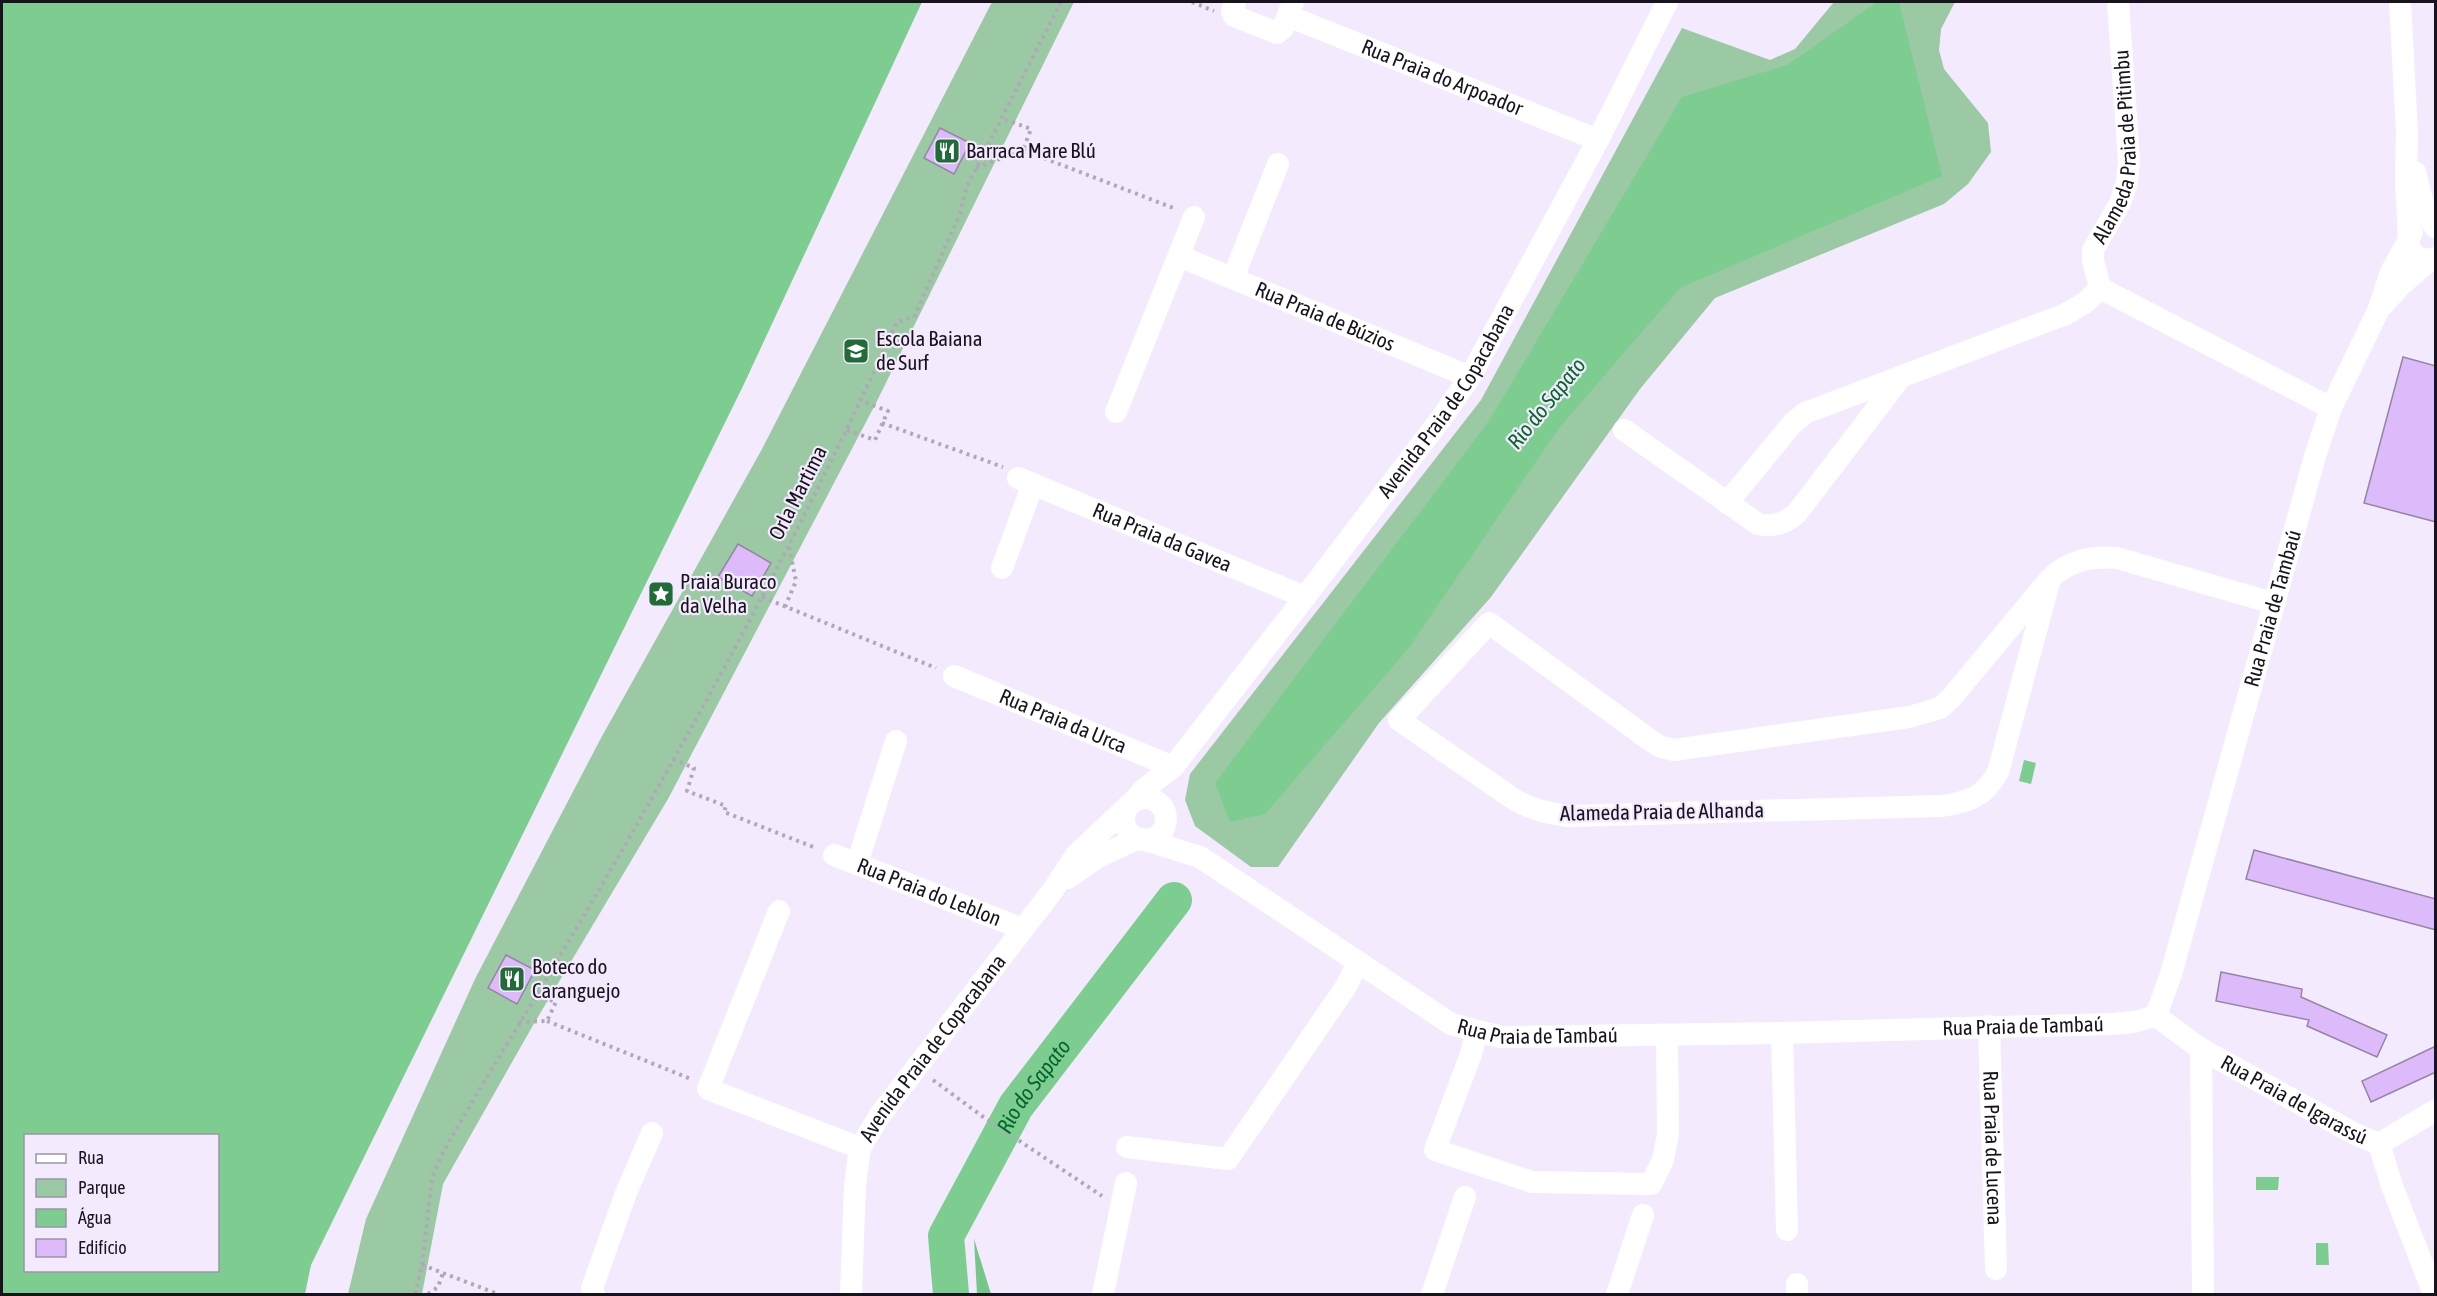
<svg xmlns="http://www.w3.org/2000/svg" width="2437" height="1296" viewBox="0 0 2437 1296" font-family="'Asap Condensed',sans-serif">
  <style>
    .green { fill: #9bc9a4 }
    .forest { fill: #76c689 }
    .water { fill: #7ccd8f; fill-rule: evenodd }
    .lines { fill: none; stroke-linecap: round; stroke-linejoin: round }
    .river { stroke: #7ccd8f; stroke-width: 36 }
    .building { fill: #ddbbfb; stroke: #9585a3; stroke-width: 1.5 }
    .path { stroke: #b0a7b7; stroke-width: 4; stroke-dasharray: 3 4.5; stroke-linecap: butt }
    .minor { stroke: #fff; stroke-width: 22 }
    .labels { text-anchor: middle; stroke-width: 4.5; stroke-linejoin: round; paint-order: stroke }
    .street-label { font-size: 21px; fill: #19131e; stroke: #f4eafd }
    .poi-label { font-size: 21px; fill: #19131e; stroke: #f4eafd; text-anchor: start }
    .water-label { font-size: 22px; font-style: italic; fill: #06662e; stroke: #f4eafd }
  </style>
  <rect width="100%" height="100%" fill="#f4eafd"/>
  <g class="green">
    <path d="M992 2H1074L876 403 668 799 532 1027 443 1184 422 1294H348L366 1219 475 979 601 738 762 449Z"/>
    <path d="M1834 2H1955L1941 29 1939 50 1944 69 1988 123 1991 152 1968 184 1944 204 1715 298 1640 389 1491 597 1379 723 1278 867H1251L1195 826 1185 800 1190 774 1481 400 1682 28 1770 60 1795 49Z"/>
  </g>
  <path class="forest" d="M974 1239 991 1294H977Z"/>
  <g class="water">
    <path d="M2 2H922L744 384 311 1265 305 1294H2ZM26 1136H218V1270H26Z"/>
    <path d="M1877 2H1899L1942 176 1680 288 1559 428 1408 649 1265 814 1230 822 1215 783 1489 421 1682 97 1787 65Z"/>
    <path d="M2024 760 2036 763 2031 784 2019 781Z"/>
    <path d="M2256 1177H2279L2278 1190H2256Z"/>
    <path d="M2316 1243H2328L2329 1265H2316Z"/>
  </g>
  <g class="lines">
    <path class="river" id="s1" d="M951 1294 946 1236 1016 1106 1174 900"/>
  </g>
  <g class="building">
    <path d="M940 128 970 143 954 174 924 158Z"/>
    <path d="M2403 357 2436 366V522L2364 503Z"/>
    <path d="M738 544 771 563 752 596 718 577Z"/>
    <path d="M2254 850 2436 899V930L2246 879Z"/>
    <path d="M506 955 535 970 517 1004 488 988Z"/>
    <path d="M2221 972 2302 989 2301 997 2387 1035 2377 1057 2307 1026 2309 1020 2216 1001Z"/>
    <path d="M2436 1046V1072L2371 1102 2362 1081Z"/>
  </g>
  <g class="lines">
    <g class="path">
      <path d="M1192 2 1214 11"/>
      <path d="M1023 150 1176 209"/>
      <path d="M976 168 1023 150 1031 129 1001 118"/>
      <path d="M882 423 1003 467"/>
      <path d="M847 430 875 440 888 411 862 401"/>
      <path d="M762 597 936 668"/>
      <path d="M785 607 796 581 789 547"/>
      <path d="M673 759 694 768 687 791 726 806 724 812 816 848"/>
      <path d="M547 1021 691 1079"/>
      <path d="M519 1022 547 1021 556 1002 537 995"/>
      <path d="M933 1080 982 1116 1102 1196"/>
      <path d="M422 1265 498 1294"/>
      <path d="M415 1294 422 1265 432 1178 440 1158C471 1102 505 1048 538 993 668 776 792 553 897 322L914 317 959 216 967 186 1061 2"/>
      <path d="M428 1294 438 1287 443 1273"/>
    </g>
    <g class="minor">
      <path d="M1235 2 1232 11 1234 16 1277 33 1283 28 1293 2"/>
      <path d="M2400 2 2407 133 2406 179 2409 239"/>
      <path id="s2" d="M1288 16 1598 140"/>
      <path d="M2415 172 2425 212 2435 227"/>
      <path d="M2412 232 2408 241 2412 254 2423 260 2436 258"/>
      <path id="s3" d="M1179 256 1470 377"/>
      <path d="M1233 278 1278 164"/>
      <path id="s4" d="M2100 288 2093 260V250L2120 203 2127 182 2129 161 2118 2"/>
      <path d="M2383 305 2400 286 2429 261"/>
      <path d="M1116 412 1194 217"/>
      <path d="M1624 430 1758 524C1774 527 1784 524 1797 513L1900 378"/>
      <path id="s5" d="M1018 478 1305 597"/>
      <path d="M1727 503 1792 424 1805 413 2066 314 2086 302 2100 288 2331 408"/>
      <path d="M1002 568 1033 484"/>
      <path d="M2050 579 1998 772C1985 797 1968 802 1942 806L1569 816C1549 814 1533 810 1515 800L1399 720 1489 623 1650 740 1661 747 1674 750 1909 717 1940 708 1951 698 2050 579C2069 560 2091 556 2117 558L2273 603"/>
      <path id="s6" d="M954 676 1173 767"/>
      <circle cx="1145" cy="819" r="21"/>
      <path id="s7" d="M1132 803 1143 790 1173 767 1305 597 1443 416 1470 377 1598 140 1667 2"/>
      <path id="s8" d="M1142 839 1200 857 1451 1024 1501 1037 1782 1033 2111 1024 2134 1022 2156 1016"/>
      <path id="s9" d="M834 855 1023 929"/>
      <path d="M857 864 896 741"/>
      <path d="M1068 878 1098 857 1139 838"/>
      <path d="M779 911 708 1089 860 1148"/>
      <path id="s10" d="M2156 1016 2171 974 2316 453 2331 408 2378 311 2391 272 2408 241"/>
      <path id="s11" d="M2156 1016 2201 1049 2353 1133 2379 1144"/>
      <path id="s12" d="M1989 1026 1996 1269"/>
      <path d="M1477 1032 1471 1054 1435 1150 1532 1182 1651 1184 1663 1160 1668 1134 1667 1035"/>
      <path d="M1782 1033 1787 1230"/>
      <path d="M2201 1049 2203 1294"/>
      <path d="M2379 1144 2392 1186 2434 1294"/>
      <path d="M2379 1144 2436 1110"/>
      <path d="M1127 1147 1228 1159 1345 988 1358 963"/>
      <path d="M594 1294 592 1288 626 1193 652 1133"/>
      <path id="s13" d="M851 1294 855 1185 860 1148 880 1115 1053 890 1076 855 1129 805"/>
      <path d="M1103 1294 1126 1183"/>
      <path d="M1432 1294 1465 1197"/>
      <path d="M1617 1294 1643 1215"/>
      <path d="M1797 1294V1284"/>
    </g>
  </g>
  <defs>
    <symbol id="restaurant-square" viewBox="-11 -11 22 22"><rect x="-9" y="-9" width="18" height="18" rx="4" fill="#216b39" stroke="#f4eafd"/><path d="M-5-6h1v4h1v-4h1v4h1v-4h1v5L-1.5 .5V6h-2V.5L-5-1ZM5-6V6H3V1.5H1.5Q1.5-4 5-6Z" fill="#fff"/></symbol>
    <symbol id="school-square" viewBox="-11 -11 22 22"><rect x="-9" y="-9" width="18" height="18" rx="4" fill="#216b39" stroke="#f4eafd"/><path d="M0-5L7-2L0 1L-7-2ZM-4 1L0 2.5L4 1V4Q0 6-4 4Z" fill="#fff"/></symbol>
    <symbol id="sight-square" viewBox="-11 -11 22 22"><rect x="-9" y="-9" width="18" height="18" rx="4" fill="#216b39" stroke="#f4eafd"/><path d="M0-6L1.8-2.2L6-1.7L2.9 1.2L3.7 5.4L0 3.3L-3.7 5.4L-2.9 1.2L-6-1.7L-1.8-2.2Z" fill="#fff"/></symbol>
  </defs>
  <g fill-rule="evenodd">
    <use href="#restaurant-square" x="932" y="136" width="30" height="30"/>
    <use href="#school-square" x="841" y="336" width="30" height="30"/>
    <use href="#sight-square" x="646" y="579" width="30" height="30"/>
    <use href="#restaurant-square" x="497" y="964" width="30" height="30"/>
  </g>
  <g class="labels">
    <g class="street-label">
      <text dy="7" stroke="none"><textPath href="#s2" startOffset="166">Rua Praia do Arpoador</textPath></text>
      <text dy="7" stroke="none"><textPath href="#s4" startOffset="148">Alameda Praia de Pitimbu</textPath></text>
      <text dy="7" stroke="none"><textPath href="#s3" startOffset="158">Rua Praia de Búzios</textPath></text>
      <text dy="7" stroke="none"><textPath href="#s7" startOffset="512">Avenida Praia de Copacabana</textPath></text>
      <text transform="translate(798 493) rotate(-63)" y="7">Orla Martima</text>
      <text dy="7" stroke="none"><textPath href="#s5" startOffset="156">Rua Praia da Gavea</textPath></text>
      <text dy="7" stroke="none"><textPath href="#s10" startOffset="424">Rua Praia de Tambaú</textPath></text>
      <text dy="7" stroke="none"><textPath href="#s6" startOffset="118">Rua Praia da Urca</textPath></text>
      <text transform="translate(1662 812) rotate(-1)" y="7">Alameda Praia de Alhanda</text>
      <text dy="7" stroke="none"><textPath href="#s9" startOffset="102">Rua Praia do Leblon</textPath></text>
      <text dy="7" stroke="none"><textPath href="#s8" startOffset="936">Rua Praia de Tambaú</textPath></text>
      <text dy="7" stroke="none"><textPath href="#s8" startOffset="450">Rua Praia de Tambaú</textPath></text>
      <text dy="7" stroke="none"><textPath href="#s13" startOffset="270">Avenida Praia de Copacabana</textPath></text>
      <text dy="7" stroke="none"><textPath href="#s11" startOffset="162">Rua Praia de Igarassú</textPath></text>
      <text dy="7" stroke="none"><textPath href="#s12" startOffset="122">Rua Praia de Lucena</textPath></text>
    </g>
    <g class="poi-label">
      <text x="966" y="158">Barraca Mare Blú</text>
      <text x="876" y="346">Escola Baiana<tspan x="876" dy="24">de Surf</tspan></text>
      <text x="680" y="589">Praia Buraco<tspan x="680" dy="24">da Velha</tspan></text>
      <text x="532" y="974">Boteco do<tspan x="532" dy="24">Caranguejo</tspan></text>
    </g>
    <g class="water-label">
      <text transform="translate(1546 403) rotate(-51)" y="8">Rio do Sapato</text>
      <text dy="8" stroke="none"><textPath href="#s1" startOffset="232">Rio do Sapato</textPath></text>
    </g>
  </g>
  <rect width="2437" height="1296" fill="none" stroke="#19131e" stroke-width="6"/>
  <rect x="24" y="1134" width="195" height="138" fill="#f4eafd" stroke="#9c94a4" stroke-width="1.5"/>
  <rect x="36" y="1154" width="30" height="9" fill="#ffffff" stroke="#9c94a4" stroke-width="1.5"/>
  <text x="78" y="1164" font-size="18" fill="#19131e">Rua</text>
  <rect x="36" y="1179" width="30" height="18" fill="#9bc9a4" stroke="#9c94a4" stroke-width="1.5"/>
  <text x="78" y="1194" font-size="18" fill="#19131e">Parque</text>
  <rect x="36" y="1209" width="30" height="18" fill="#7ccd8f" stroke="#9c94a4" stroke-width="1.5"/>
  <text x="78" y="1224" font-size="18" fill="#19131e">Água</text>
  <rect x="36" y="1239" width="30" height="18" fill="#ddbbfb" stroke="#9c94a4" stroke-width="1.5"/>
  <text x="78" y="1254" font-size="18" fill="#19131e">Edifício</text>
</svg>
